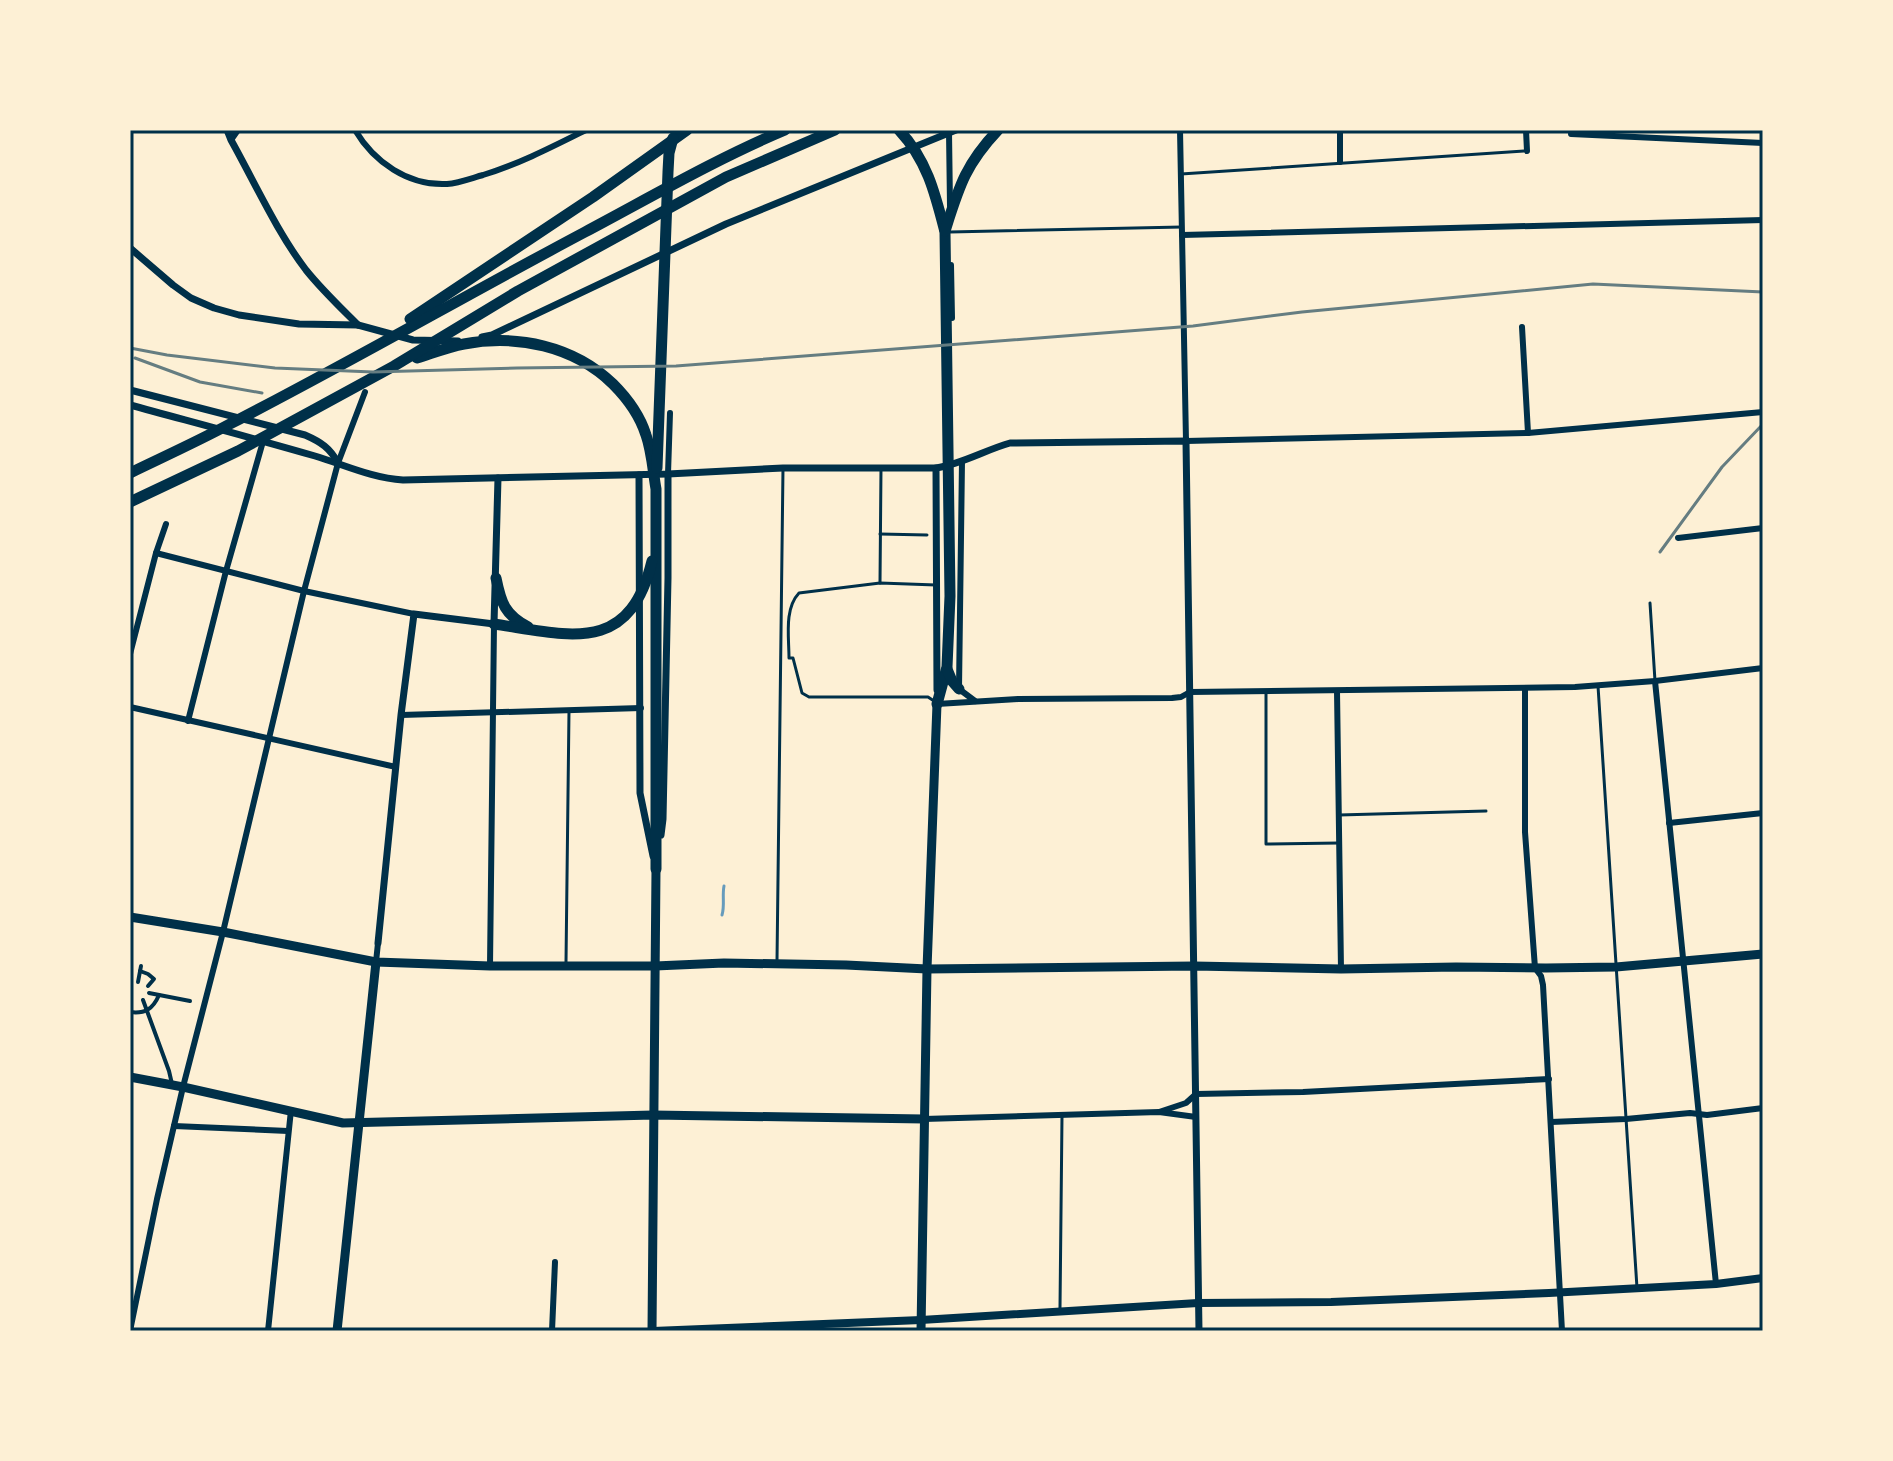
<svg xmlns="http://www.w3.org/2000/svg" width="1893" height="1461" viewBox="0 0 1893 1461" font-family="Mulish,sans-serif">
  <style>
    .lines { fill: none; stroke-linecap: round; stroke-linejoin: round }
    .stream { stroke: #669bbc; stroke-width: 3 }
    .service { stroke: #003049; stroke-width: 3 }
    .pedestrian { stroke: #003049; stroke-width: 4 }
    .minor { stroke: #003049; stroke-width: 6 }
    .tertiary { stroke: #003049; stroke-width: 7 }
    .secondary { stroke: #003049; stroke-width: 8 }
    .primary { stroke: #003049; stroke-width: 9 }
    .motorway { stroke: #003049; stroke-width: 11 }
    .rail { stroke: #657d81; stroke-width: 3 }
    .neatline { fill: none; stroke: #003049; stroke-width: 3 }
  </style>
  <rect width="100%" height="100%" fill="#fdf0d5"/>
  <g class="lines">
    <path class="stream" d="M722 915C725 905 722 896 724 886"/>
    <g class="service">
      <path d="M1181 174 1524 151"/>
      <path d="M950 232 1182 227"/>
      <path d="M880 534 927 535"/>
      <path d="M880 583 881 468"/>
      <path d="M1650 603 1655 681"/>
      <path d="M1598 686 1637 1288"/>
      <path d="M1266 692V844L1339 843"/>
      <path d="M934 701 928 697H809L802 693 793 658H789C789 637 784 609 799 593L880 583 936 585"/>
      <path d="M1339 815 1486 811"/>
      <path d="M777 961 783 468"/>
      <path d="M566 962 569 711"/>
      <path d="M1060 1308 1062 1116"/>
    </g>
    <g class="pedestrian">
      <path d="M140 971 148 974 154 979 148 986"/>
      <path d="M138 982 141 966"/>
      <path d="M149 993 190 1001"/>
      <path d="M143 1000 169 1071 172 1084"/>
      <path d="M130 1012C145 1014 153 1009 159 995"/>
    </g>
    <g class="minor">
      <path d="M355 130C374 162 408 186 447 184 459 183 472 178 483 175 519 164 552 147 586 130"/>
      <path d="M1180 130 1186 441 1528 433 1763 412"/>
      <path d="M1526 130 1527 151"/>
      <path d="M949 132 950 206"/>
      <path d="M1571 134 1763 143"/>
      <path d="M231 140 238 130"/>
      <path d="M1340 162V130"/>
      <path d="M1182 235 1763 220"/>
      <path d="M951 265 952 318"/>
      <path d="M1522 327 1528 433"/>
      <path d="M962 461 959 689 975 701"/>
      <path d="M668 474 670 413"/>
      <path d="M1678 538 1763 528"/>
      <path d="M156 553 304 591 414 614"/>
      <path d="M130 654 156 553 166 524"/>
      <path d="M1655 681 1716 1284"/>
      <path d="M1525 689V832L1535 968 1541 976 1543 985 1562 1331"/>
      <path d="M1337 691 1341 969"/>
      <path d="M937 704 1018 699 1172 698 1181 697 1190 692 1575 687 1655 681 1763 668"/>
      <path d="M130 707 396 767"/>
      <path d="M401 715 641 708"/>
      <path d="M188 721 226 571 264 438"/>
      <path d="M1669 823 1763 813"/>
      <path d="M376 962 378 943"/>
      <path d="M490 966 494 624"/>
      <path d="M1159 1112 1186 1103 1196 1094 1303 1092 1549 1079"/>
      <path d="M924 1119 1159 1112 1196 1117"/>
      <path d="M1551 1122 1626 1119 1690 1113 1707 1115 1763 1108"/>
      <path d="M174 1126 288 1131"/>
      <path d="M130 1331 157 1199 183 1087 223 932 304 591 338 463 365 392"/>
      <path d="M268 1331 291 1110"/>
      <path d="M552 1331 555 1262"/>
    </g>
    <g class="tertiary">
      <path d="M227 130 231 140C255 183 277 232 306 270 322 290 340 307 358 325"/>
      <path d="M130 248 173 285 191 298 214 308 239 315 299 324 358 325 413 340 458 341"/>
      <path d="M482 337 492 335 726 224 956 130"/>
      <path d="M130 390 305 435C321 442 330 448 338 463"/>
      <path d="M130 405C192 422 253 438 315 456 345 465 372 478 403 480L668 474 783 468H936C962 464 985 450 1010 443L1186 441 1199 1331"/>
      <path d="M936 468 937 690"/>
      <path d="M639 475 640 793 653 856"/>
      <path d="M661 835 663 819 668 578V474"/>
      <path d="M378 943 401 715 414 614 494 624 498 478"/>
    </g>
    <path class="secondary" d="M653 1331 921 1320 1198 1303 1331 1302 1549 1293 1716 1284 1763 1278"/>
    <g class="primary">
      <path d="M130 917 223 932 376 962 490 966H655L724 963 846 965 927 969 1194 966 1341 969 1456 967 1546 968 1616 967 1763 954"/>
      <path d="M130 1077 183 1087 343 1123 653 1115 924 1119"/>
      <path d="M337 1331 376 962"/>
      <path d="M652 1331 656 869"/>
      <path d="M921 1331 927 969 937 704"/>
    </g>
    <g class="motorway">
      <path d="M899 130C927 160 935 193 945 232L950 596 947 667 937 704"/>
      <path d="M945 231C959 187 965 165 998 130"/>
      <path d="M410 319 593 197 687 130"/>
      <path d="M417 358C433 353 448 347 464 344 517 334 574 346 613 384 627 398 640 416 646 435 652 452 653 472 656 489V869"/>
      <path d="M657 468 668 172 669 153 673 138"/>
      <path d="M130 473C163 457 196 442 228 425 349 363 466 295 585 232 651 197 716 159 785 130"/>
      <path d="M130 502 238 451 394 366 518 291 726 177 835 130"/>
      <path d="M496 578C501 603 505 615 528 627"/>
      <path d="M494 624C569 635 629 656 652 561"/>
      <path d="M947 669 952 681 959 689"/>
    </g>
    <g class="rail">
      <path d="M130 348 167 355 275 368 373 372 517 368 676 366 1193 326 1302 312 1593 284 1763 292"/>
      <path d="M135 358 200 382 262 393"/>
      <path d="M1660 552 1722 467 1763 424"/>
    </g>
  </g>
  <rect width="1893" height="1461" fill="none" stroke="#fdf0d5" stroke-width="264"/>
  <rect x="132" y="132" width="1629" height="1197" class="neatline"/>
</svg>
